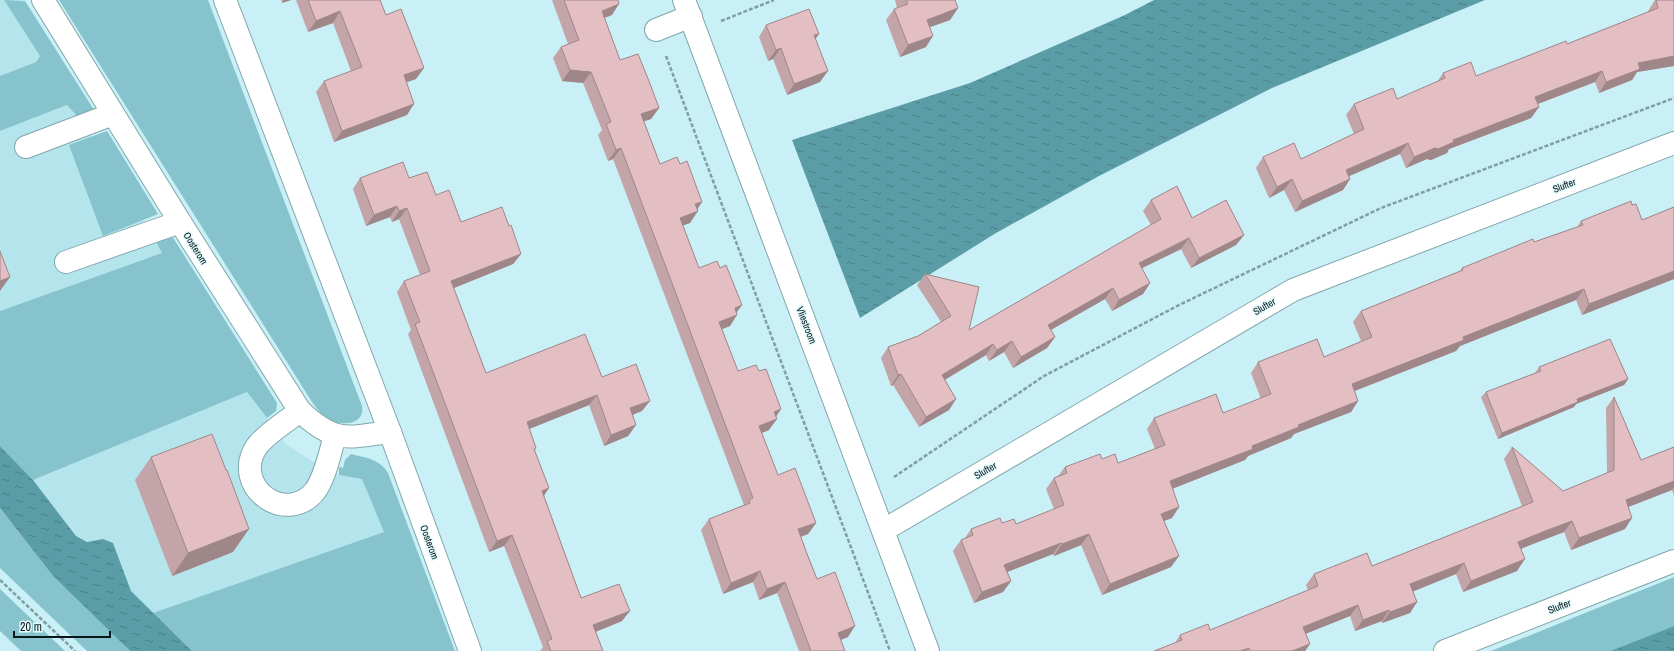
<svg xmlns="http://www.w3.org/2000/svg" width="1674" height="651" viewBox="0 0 1674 651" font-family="'Archivo Narrow',sans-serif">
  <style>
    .built { fill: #b4e5ec }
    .grass { fill: #87c3cc }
    .water { fill: url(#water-ripples) }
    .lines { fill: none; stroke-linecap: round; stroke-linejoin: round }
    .minor-casing { stroke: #81a7ac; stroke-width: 24 }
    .path { stroke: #809ea3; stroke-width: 2.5; stroke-dasharray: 4 2; stroke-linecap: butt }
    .minor { stroke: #fff; stroke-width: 22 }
    .wall { fill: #c3a4a9 }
    .shaded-wall { fill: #9f8689 }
    .building { fill: #e3bfc4; stroke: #9f8689 }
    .labels { text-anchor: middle; stroke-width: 3; stroke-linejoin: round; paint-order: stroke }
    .street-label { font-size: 10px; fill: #081719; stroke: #e3fafd }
  </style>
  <defs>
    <pattern id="water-ripples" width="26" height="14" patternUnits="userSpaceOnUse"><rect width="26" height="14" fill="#5b9da6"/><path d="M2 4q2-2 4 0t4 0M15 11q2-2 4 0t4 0" fill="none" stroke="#497f86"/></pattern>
  </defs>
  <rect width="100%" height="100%" fill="#c9f0f6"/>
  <g class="built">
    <path d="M0 0H4L40 56 36 62 0 76Z"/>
    <path d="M68 105 91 137 107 131 158 214 143 220 162 253 0 311V131Z"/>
    <path d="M247 392 286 444 310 460 339 475 362 478 384 532 153 613 131 591 113 543 103 539 87 542 76 536 33 480Z"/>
  </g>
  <g class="grass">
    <path d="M4 0 25 1 94 110 77 116 67 105 0 131V76L36 62 40 56Z"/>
    <path d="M59 0H208L362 406C365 425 343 426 330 420 322 416 317 409 312 402Z"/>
    <path d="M107 131 158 214 103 236 69 145Z"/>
    <path d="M172 236 277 403 276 411 267 418 247 392 33 480 0 446V311L162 253 156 242Z"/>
    <path d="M351 454C366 458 380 459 388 473L455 651H192L153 613 384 532 362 479 339 475V467L343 468 345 460Z"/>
    <path d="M0 508 53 576 130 651H87L0 568Z"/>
    <path d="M1674 577V626L1610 651H1491Z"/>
    <path d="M0 589 65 651H21L0 631Z"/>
  </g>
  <g class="water">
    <path d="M1154 0H1485L1272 88 1099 176 996 233 860 318 792 140 970 83 1125 15Z"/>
    <path d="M0 446 33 480 76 536 87 542 103 539 113 543 131 591 192 651H130L53 576 0 508Z"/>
    <path d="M1674 626V651H1610Z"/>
  </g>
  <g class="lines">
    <defs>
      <g id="minor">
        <path d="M43 0 180 222 300 411C334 443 346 438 390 432"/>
        <path d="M225 0 390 432 470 651"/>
        <path d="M684 0 928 651"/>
        <path d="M656 30 691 16"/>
        <path d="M26 147 113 114"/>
        <path d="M66 262 180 222"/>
        <path d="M300 411C287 421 266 434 257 446 230 486 286 527 315 491 325 478 330 452 335 436"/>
        <path d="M884 530 1293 290 1674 143"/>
        <path d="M1445 651 1674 561"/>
      </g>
    </defs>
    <use href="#minor" class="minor-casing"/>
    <g class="path">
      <path d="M721 21 774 0"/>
      <path d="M666 56 890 651"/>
      <path d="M894 477 1044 376 1179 305 1381 208 1674 98"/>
      <path d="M0 580 75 651"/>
    </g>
    <use href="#minor" class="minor"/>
  </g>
  <g class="wall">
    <path d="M281 0H291L282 3Z"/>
    <path d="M296 0H380L386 15 416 79 406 82 407 115 334 142 316 92 324 81 351 71 333 23 308 32Z"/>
    <path d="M552 0H618L612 15 604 18 620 60 659 108 651 119 644 121 660 164 697 209 690 223 683 225 699 268 737 313 730 326 722 329 738 371 776 417 769 430 762 433 778 475 816 523 808 534 801 537 817 579 848 637 841 640 845 651H799L777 593 759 600 753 582 723 594 701 530 709 519 744 505 613 159 608 161 598 135 602 130 583 83 562 81 553 58 561 47 568 44Z"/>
    <path d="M895 0H955L958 8 950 20 930 27 926 47 900 57 886 20 894 9 897 8Z"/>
    <path d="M1655 0H1674V66L1637 72 1632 80 1599 93 1595 82 1538 104 1539 107 1531 118 1449 149 1447 153 1431 160 1427 159 1406 168 1400 154 1349 176 1350 179 1343 190 1295 212 1284 190 1269 198 1256 168 1263 157 1301 159 1354 134 1346 115 1354 104 1397 99 1437 82 1443 73 1476 76 1567 44 1648 12V11Z"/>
    <path d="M766 25 819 34 816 38 820 82 787 95 773 59 768 61 759 37Z"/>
    <path d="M360 178H409L436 195 461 222 521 254 513 264 454 288 486 373 602 377 642 411 632 415 636 425 628 436 604 446 589 405 529 429 536 448 535 450 544 496 581 598 622 621 596 632 603 651H540L543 647 504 546 489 552 408 334 411 330 397 292 404 281 420 275 399 219 392 222 390 217 366 226 353 189Z"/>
    <path d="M1151 200 1192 218 1244 235 1236 245 1191 268 1181 249 1142 268 1150 283 1143 294 1112 311 1105 299 1051 330 1055 337 1047 348 1013 368 1004 352 989 361 986 355 945 380 956 399 949 410 919 427 893 385 891 386 881 358 888 347 918 336 941 322 917 285 925 274 969 330 1151 225 1143 211Z"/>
    <path d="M1632 205 1642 220 1674 207V279L1582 315 1576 300 1460 346 1456 351 1355 391 1358 401 1351 412 1294 434 1291 438 1248 456 1245 460 1172 488 1179 507 1172 518 1164 521 1171 567 1102 595 1081 545 1054 556 1053 554 1007 572 1011 581 1003 592 974 603 953 551 961 540 965 538 971 529 1002 523 1016 524 1054 509 1046 489 1054 478 1058 476 1065 467 1102 459 1118 463 1155 449 1147 429 1154 418 1223 413 1261 399 1251 373 1258 362 1324 357 1361 341 1353 322 1361 311 1460 271 1462 268 1534 242 1577 227 1581 221Z"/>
    <path d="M1539 367 1628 379 1624 385 1576 404 1574 407 1498 439 1481 397 1486 392 1535 373Z"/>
    <path d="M1614 397 1641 460 1674 447V496L1672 490 1628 507 1625 529 1571 550 1564 532 1537 542 1521 549 1517 571 1463 592 1456 574 1413 591 1417 602 1410 613 1382 623V621L1355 631 1350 616 1305 634 1310 644 1305 651H1154L1175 643 1180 635 1210 630 1308 590 1306 585 1314 574 1372 566 1522 506 1504 459 1512 447 1563 491 1607 473 1606 408Z"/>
    <path d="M151 457 233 552 172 576 135 480Z"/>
  </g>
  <g class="shaded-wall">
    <path d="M284 0H291L282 3Z"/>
    <path d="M619 4 612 15 594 22 602 11Z"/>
    <path d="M958 8 950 20 919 31 927 20Z"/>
    <path d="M340 11 333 23 308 32 316 21Z"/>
    <path d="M819 34 811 45 814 35Z"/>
    <path d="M933 36 926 47 900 57 908 45Z"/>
    <path d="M781 48 773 59 768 61 776 50Z"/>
    <path d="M1674 56V66L1637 72 1632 80 1599 93 1606 82 1638 63Z"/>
    <path d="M424 68 416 79 396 86 404 75Z"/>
    <path d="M570 70 591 72 583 83 562 81Z"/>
    <path d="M828 71 820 82 787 95 794 84Z"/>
    <path d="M1602 71 1595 82 1527 108 1535 97Z"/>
    <path d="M414 104 407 115 334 142 342 131Z"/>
    <path d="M1539 107 1531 118 1449 149 1447 153 1431 160 1427 159 1406 168 1414 157 1453 140Z"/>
    <path d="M659 108 651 119 633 125 641 114Z"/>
    <path d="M1408 143 1400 154 1338 181 1346 170Z"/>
    <path d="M621 148 613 159 608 161 616 150Z"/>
    <path d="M1292 179 1284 190 1269 198 1277 187Z"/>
    <path d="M1350 179 1343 190 1295 212 1302 201Z"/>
    <path d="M702 202 695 213V204Z"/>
    <path d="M397 206 390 217 366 226 374 215Z"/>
    <path d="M407 208 399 219 392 222 399 211Z"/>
    <path d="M698 211 690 223 673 229 680 218Z"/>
    <path d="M1244 235 1236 245 1191 268 1199 258Z"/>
    <path d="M1189 238 1181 249 1132 273 1139 263Z"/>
    <path d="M521 254 513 264 444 292 451 281Z"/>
    <path d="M1674 271V279L1582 315 1589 304Z"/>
    <path d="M10 277 0 291V281Z"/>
    <path d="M1150 283 1143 294 1112 311 1119 300Z"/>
    <path d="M1113 288 1105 299 1040 336 1048 325Z"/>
    <path d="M1584 289 1576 300 1460 346 1456 351 1344 395 1352 384 1463 337Z"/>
    <path d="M742 305 734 316 737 315 730 326 712 333 719 322 735 308Z"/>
    <path d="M1055 337 1047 348 1013 368 1021 357Z"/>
    <path d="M1012 341 1004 352 989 361 997 350Z"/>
    <path d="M993 344 986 355 934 386 942 375Z"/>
    <path d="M901 374 893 385 891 386 898 375Z"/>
    <path d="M1628 379 1624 385 1576 404 1574 407 1498 439 1502 433 1577 399Z"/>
    <path d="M597 395 589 405 519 433 527 422Z"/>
    <path d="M956 399 949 410 919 427 926 417Z"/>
    <path d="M650 401 642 411 622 419 630 408Z"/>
    <path d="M1358 401 1351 412 1294 434 1291 438 1248 456 1245 460 1162 493 1170 481 1298 425Z"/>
    <path d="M781 409 774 420 777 419 769 430 751 437 759 426 774 412Z"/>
    <path d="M636 425 628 436 604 446 611 435Z"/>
    <path d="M1674 481V487L1672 490 1618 511 1626 500Z"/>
    <path d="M549 488 542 499V491Z"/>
    <path d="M1179 507 1172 518 1153 525 1161 514Z"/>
    <path d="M1632 518 1625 529 1571 550 1579 538Z"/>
    <path d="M1572 521 1564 532 1510 553 1518 542Z"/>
    <path d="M816 523 808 534 790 540 798 529Z"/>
    <path d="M249 529 233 552 172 576 188 553Z"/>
    <path d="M1089 534 1081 545 1054 556 1062 544Z"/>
    <path d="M512 535 504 546 489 552 497 541Z"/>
    <path d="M1061 543 1053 554 997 576 1004 565Z"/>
    <path d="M1179 556 1171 567 1102 595 1110 584Z"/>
    <path d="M1525 559 1517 571 1463 592 1471 581Z"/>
    <path d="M1464 563 1456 574 1402 596 1410 584Z"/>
    <path d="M760 571 753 582 723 594 731 583Z"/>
    <path d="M1011 581 1003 592 974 603 982 592Z"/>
    <path d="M785 582 777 593 759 600 767 589Z"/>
    <path d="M1417 602 1410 613 1382 623 1390 612Z"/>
    <path d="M1358 605 1350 616 1295 638 1303 627Z"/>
    <path d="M1389 610 1382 621 1355 631 1363 620Z"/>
    <path d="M630 611 622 621 585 636 593 625Z"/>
    <path d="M855 626 848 637 830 644 838 633Z"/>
    <path d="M1310 644 1305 651H1292Z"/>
    <path d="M1249 648 1246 651H1240Z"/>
  </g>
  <g class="building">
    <path d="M308 0H380L386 15 401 9 424 68 404 75 414 104 342 131 324 81 362 67 340 11 316 21Z"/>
    <path d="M564 0H618L619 4 602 11 620 60 638 54 649 81 659 108 641 114 660 164 677 157 680 164 687 161 702 202 695 204 698 211 680 218 699 268 717 261 720 268 726 265 742 305 735 308 737 315 719 322 738 371 756 365 759 371 766 369 781 409 774 412 777 419 759 426 778 475 795 468 816 523 798 529 807 554 817 579 835 572 855 626 838 633 845 651H811L785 582 767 589 760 571 731 583 709 519 750 503 749 500 753 498 621 148 616 150 606 124 611 122 591 72 570 70 561 47 579 40Z"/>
    <path d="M906 0H955L958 8 927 20 933 36 908 45 894 9 908 4Z"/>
    <path d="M1656 0H1674V56L1638 63 1640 69 1606 82 1602 71 1535 97 1539 107 1453 140 1454 142 1438 149 1435 148 1414 157 1408 143 1346 170 1350 179 1302 201 1292 179 1277 187 1263 157 1294 143 1301 159 1364 129 1354 104 1393 88 1397 99 1445 78 1443 73 1471 62 1476 76 1566 41 1567 44 1658 8Z"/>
    <path d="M809 9 819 34 814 35 828 71 794 84 781 48 776 50 766 25Z"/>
    <path d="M403 162 409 178 427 172 436 195 449 190 461 222 502 207 509 226 511 225 521 254 451 281 486 373 585 334 602 377 636 364 650 401 630 408 636 425 611 435 597 395 527 422 536 448 534 449 549 488 542 491 581 598 619 584 630 611 593 625 603 651H551L547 641 552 639 512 535 497 541 415 324 420 322 404 281 430 271 407 208 399 211 397 206 374 215 360 178Z"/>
    <path d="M1177 186 1192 218 1226 200 1244 235 1199 258 1189 238 1139 263 1150 283 1119 300 1113 288 1048 325 1055 337 1021 357 1012 341 997 350 993 344 942 375 956 399 926 417 901 374 898 375 888 347 918 336 951 316 925 274 979 287 969 330 1161 219 1151 200Z"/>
    <path d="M1631 201 1632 205 1636 204 1642 220 1674 207V271L1589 304 1584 289 1463 337 1464 340 1352 384 1358 401 1298 425 1299 427 1252 446 1253 449 1170 481 1179 507 1161 514 1179 556 1110 584 1089 534 1062 544 1061 543 1004 565 1011 581 982 592 961 540 973 535 971 529 1000 518 1002 523 1014 519 1016 524 1064 505 1054 478 1067 473 1065 467 1100 454 1102 459 1115 454 1118 463 1165 445 1154 418 1216 394 1223 413 1271 394 1258 362 1317 339 1324 357 1372 337 1361 311 1463 270 1462 268 1533 239 1534 242 1583 225 1581 221Z"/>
    <path d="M0 251 10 277 0 281Z"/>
    <path d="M1610 339 1628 379 1577 399 1578 402 1502 433 1486 392 1541 371 1539 367Z"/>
    <path d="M1614 397 1641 460 1674 447V481L1626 500 1632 518 1579 538 1572 521 1545 531 1518 542 1525 559 1471 581 1464 563 1410 584 1417 602 1390 612 1389 610 1363 620 1358 605 1303 627 1310 644 1292 651H1250L1249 648 1240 651H1154L1182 640 1180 635 1208 624 1210 630 1318 586 1314 574 1367 553 1372 566 1533 502 1512 447 1563 491 1614 470Z"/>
    <path d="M212 434 226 470H227L249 529 188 553 151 457Z"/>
  </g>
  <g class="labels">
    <g class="street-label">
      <text transform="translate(1564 185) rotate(-21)" y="4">Slufter</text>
      <text transform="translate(196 248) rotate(58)" y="4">Oosterom</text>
      <text transform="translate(1264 306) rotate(-30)" y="4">Slufter</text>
      <text transform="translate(807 325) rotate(69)" y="4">Vliestroom</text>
      <text transform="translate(985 470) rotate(-30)" y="4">Slufter</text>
      <text transform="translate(430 542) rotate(70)" y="4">Oosterom</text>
      <text transform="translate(1559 606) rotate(-21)" y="4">Slufter</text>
    </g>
  </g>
  <path d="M14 631v6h96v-6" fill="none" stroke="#081719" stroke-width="2"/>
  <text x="20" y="631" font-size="12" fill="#081719" stroke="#e3fafd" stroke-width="3" paint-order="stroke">20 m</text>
</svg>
